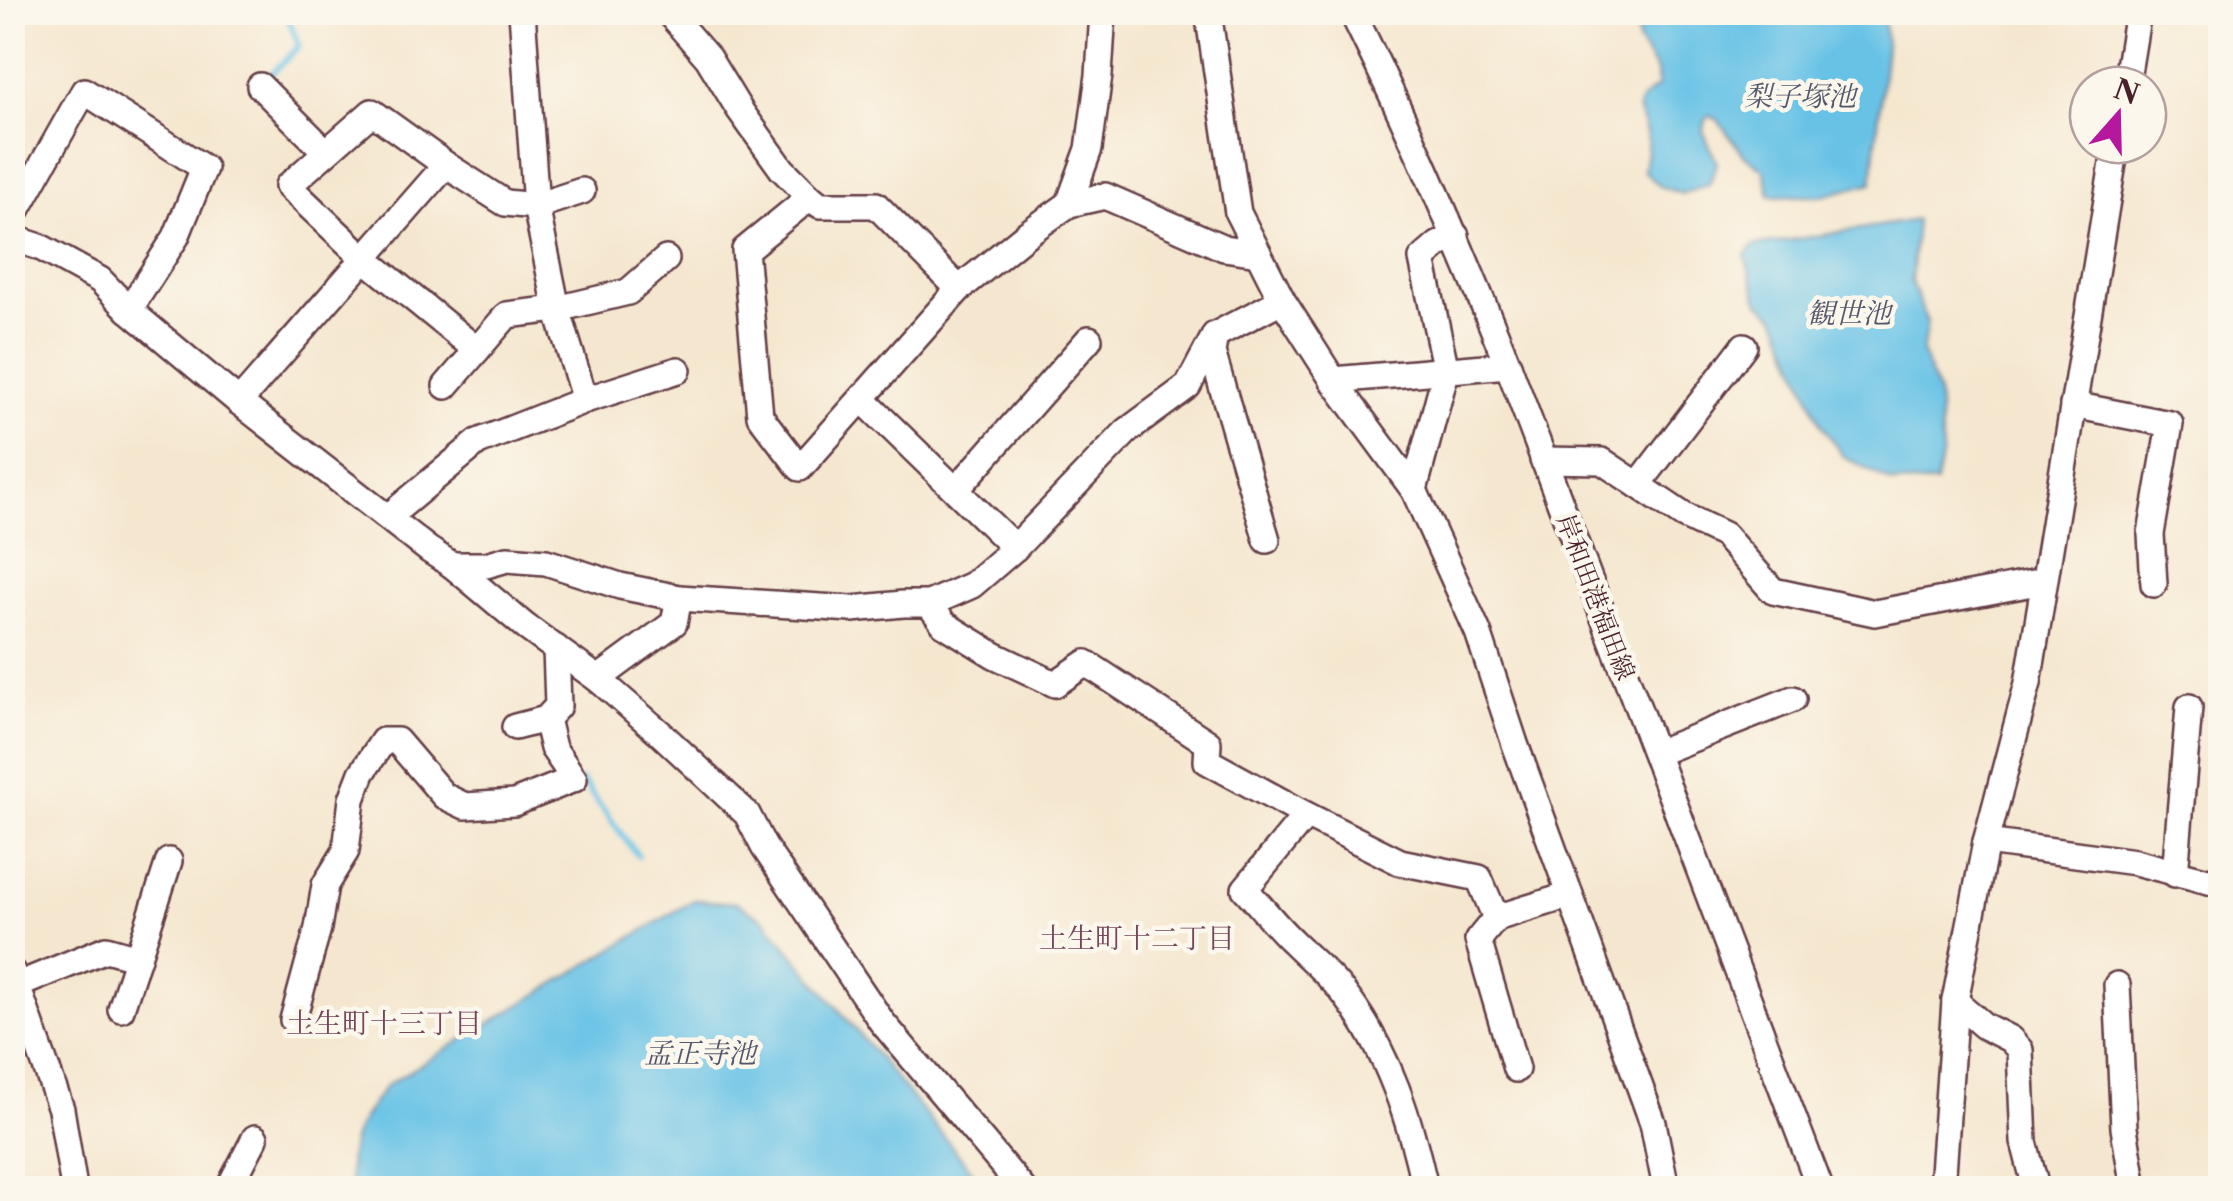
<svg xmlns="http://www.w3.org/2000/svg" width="2233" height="1201" viewBox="0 0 2233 1201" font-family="'Libre Caslon Text','Noto Serif JP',serif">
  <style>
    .water { fill: #68c2e6; stroke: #597088; stroke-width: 2.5 }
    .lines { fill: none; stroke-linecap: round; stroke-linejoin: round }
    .stream { stroke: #68c2e6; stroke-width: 6 }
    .minor-casing { stroke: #643d44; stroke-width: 30 }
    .minor { stroke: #fff; stroke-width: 25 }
    .labels { text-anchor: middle; stroke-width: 9; stroke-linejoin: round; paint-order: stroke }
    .street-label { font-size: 25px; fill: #4a1f2b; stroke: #fbf7ec }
    .water-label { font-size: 28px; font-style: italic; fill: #54586c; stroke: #fbf7ec }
    .neighbourhood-label { font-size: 28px; fill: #76475c; stroke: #fbf7ec }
  </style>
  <rect width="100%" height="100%" fill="#fbf7ec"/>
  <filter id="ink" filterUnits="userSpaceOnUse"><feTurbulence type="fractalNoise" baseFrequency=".01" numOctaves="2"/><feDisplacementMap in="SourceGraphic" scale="20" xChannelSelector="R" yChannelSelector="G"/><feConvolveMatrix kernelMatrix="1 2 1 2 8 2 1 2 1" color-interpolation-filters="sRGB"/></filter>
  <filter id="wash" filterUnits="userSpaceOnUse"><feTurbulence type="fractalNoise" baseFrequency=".0048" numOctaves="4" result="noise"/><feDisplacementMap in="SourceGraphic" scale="40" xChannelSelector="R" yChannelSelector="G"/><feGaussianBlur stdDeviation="2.25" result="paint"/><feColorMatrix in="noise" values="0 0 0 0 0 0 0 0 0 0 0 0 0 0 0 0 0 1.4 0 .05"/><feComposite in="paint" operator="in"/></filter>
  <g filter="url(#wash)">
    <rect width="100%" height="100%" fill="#f5e7cf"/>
    <g class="water">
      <path d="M1637 13H1884L1886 45 1872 183 1822 196H1770L1764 170 1744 155 1717 119 1708 115 1703 131 1717 163 1709 184 1683 194 1659 186 1644 171C1645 160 1649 147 1647 137 1641 107 1627 109 1658 86L1657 72 1638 41Z"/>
      <path d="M1916 220 1911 282 1927 322 1922 353 1938 394 1942 451 1936 484 1893 483 1842 455 1821 424 1776 316 1758 301 1745 256 1754 246Z"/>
      <path d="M694 900 737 903 765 920 986 1188H351C344 1141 359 1121 387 1085Z"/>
    </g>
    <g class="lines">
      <g class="stream">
        <path d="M263 82 299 46 288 18V12"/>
        <path d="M582 781 638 856"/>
      </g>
    </g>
  </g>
  <g filter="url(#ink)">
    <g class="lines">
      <defs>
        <g id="minor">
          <path d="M522 12 536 206 557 309 585 400"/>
          <path d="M668 12 708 58 739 109 782 169 810 197 820 205H876L959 289 1028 233 1069 204 1105 196 1224 248 1258 253"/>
          <path d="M1208 12 1238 213 1282 300 1333 380 1414 490 1478 632 1515 744 1653 1123 1666 1188"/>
          <path d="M1352 12C1410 128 1460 246 1508 365L1820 1188"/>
          <path d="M2126 85 2138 12"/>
          <path d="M260 86 326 152"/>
          <path d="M446 165 372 112 288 186 364 258 477 350"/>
          <path d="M810 197 745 250 760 416 800 468 959 289"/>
          <path d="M1069 204 1089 149 1099 75 1103 12"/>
          <path d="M12 219 84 91 204 168 176 237 129 310"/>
          <path d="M12 238 40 247 100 280 129 310 239 402 429 550 452 565 526 627 598 679 659 732 747 814 764 847 882 1022 1022 1188"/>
          <path d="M1333 380 1508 365"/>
          <path d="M446 386 507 315 557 309 628 292 666 259"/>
          <path d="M862 399 1015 548"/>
          <path d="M239 402 446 165 505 203 536 206 582 191"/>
          <path d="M2073 405 2170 424 2151 534 2154 584"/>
          <path d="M1543 460 1602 461 1684 516 1724 535 1773 591 1875 613 2043 581"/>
          <path d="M1638 485 1744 346"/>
          <path d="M956 490 1089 339"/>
          <path d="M1414 490 1446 371 1422 259 1438 245 1456 236"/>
          <path d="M388 517 478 442 585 400 678 370"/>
          <path d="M1267 540 1212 352 1215 335 1282 300"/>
          <path d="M452 565H486L507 559 546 562 620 586 679 598 852 609 903 604H929L972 585 1015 548 1127 431 1188 386 1215 335"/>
          <path d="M929 604 944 624 994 655 1055 684 1086 663 1208 743 1207 761 1306 815 1400 862 1479 878 1496 918 1570 895"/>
          <path d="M598 679 674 623 679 598"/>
          <path d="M515 727 546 719 558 706 556 648"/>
          <path d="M1656 753 1793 699"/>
          <path d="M1306 815 1245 889C1261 906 1275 925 1292 941 1310 959 1331 976 1346 996 1389 1053 1410 1120 1425 1188"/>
          <path d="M1986 842 2135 862 2220 884"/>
          <path d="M2175 874 2189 707"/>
          <path d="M1496 918 1478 940 1516 1069"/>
          <path d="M12 972 61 1109 74 1188"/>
          <path d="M18 985 106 949 138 958"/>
          <path d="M2117 985 2124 1128 2134 1188"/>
          <path d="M1955 1001 1984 1026 2010 1039 2020 1050 2024 1142 2036 1188"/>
          <path d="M121 1009 169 861"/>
          <path d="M293 1020 318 928 325 885 346 851 352 799 362 773 383 741H397L444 796 465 806 514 803 574 779 553 748 546 719"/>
          <path d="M229 1188 255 1138"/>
          <path d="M1942 1188 1955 1001 1986 842 2028 683 2116 145"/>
        </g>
      </defs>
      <use href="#minor" class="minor-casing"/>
      <use href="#minor" class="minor"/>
    </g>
  </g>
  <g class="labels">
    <g class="street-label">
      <text transform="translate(1596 597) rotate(69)" y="9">岸和田港福田線</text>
    </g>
    <g class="water-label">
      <text x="1800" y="106">梨子塚池</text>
      <text x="1849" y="323">観世池</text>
      <text x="700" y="1063">孟正寺池</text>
    </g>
    <g class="neighbourhood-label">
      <text x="1137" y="948">土生町十二丁目</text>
      <text x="384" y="1033">土生町十三丁目</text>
    </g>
  </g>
  <rect width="2233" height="1201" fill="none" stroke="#fbf7ec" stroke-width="50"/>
  <g transform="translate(2118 115) rotate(20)"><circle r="48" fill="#fbf7ec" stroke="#b4a19f" stroke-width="2.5"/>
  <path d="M0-8L18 38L0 25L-18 38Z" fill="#b5179e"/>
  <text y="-15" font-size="28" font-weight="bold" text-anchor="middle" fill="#4a1f2b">N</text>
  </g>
</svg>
